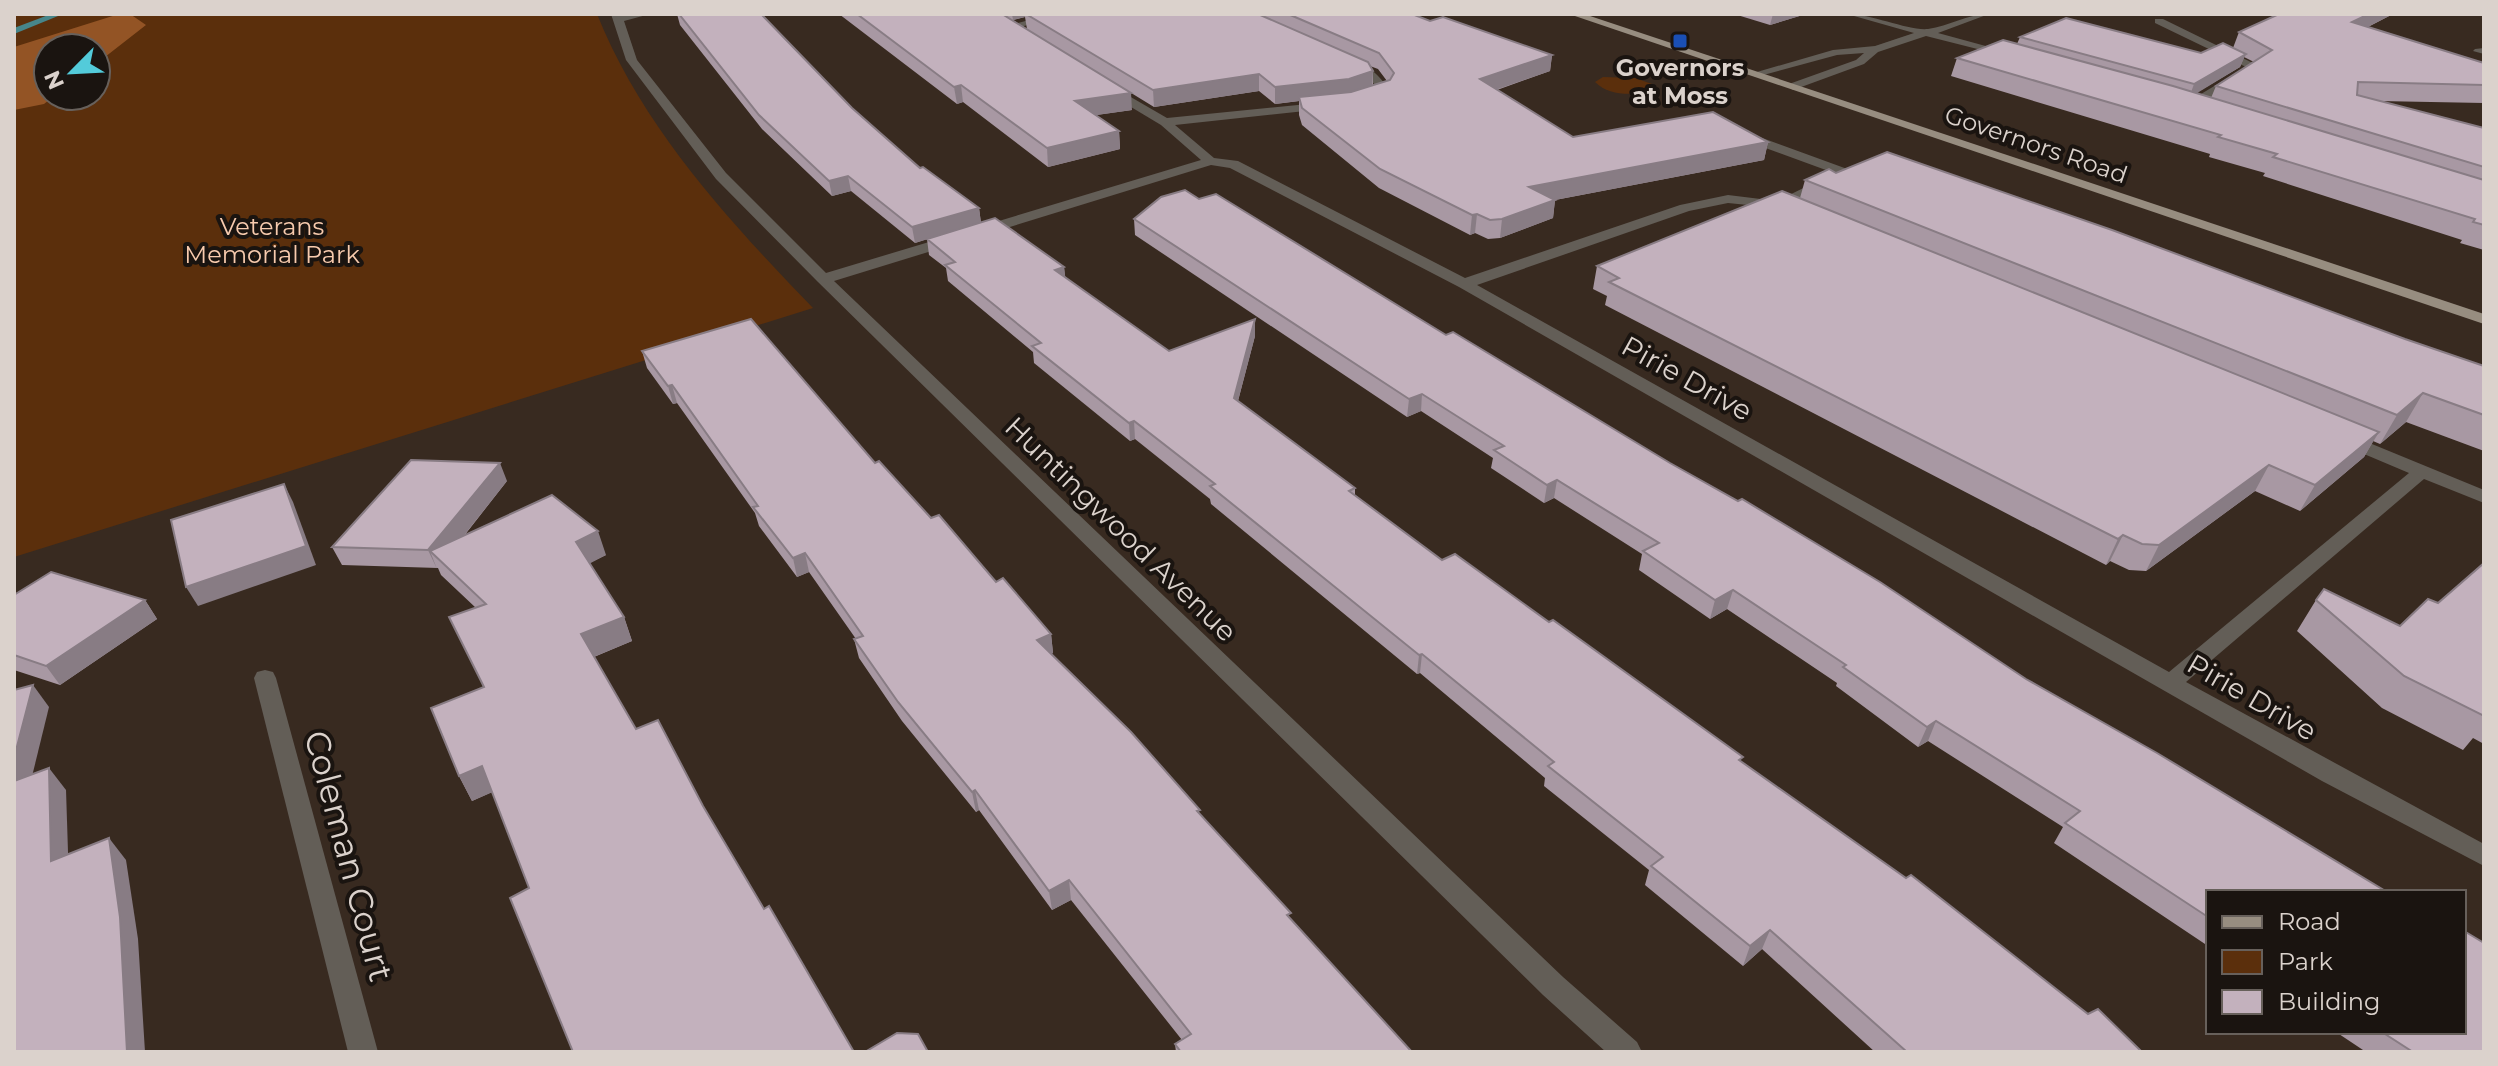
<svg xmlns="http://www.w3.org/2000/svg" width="2498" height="1066" viewBox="0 0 2498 1066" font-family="Montserrat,sans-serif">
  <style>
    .green { fill: #5b2f0c; fill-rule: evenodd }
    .forest { fill: #935425 }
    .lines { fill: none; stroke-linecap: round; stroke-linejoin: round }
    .stream { fill: #47868a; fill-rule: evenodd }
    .minor { fill: #635e57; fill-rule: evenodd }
    .major { fill: #978d80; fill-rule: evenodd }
    .wall { fill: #a898a3; fill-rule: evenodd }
    .shaded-wall { fill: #887c84 }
    .building { fill: #c3b1bd; stroke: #887c84; stroke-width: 2 }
    .transit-dot { fill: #1a4fb4; stroke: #1a1410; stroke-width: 3 }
    .labels { text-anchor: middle; stroke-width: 8; stroke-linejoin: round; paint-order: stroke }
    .far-poi-label { font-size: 24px; font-weight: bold; fill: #dbd2cc; stroke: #1a1410 }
    .far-street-label { font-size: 24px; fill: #dbd2cc; stroke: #1a1410 }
    .far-park-label { font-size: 24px; fill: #f8cbae; stroke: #1a1410 }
    .street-label { font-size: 28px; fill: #dbd2cc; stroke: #1a1410 }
    .near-street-label { font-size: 34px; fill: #dbd2cc; stroke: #1a1410 }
  </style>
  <rect width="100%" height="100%" fill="#382a20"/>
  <g class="green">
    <path d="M14 14H597C642 127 730 222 813 308L14 557ZM48 48H96V96H48Z"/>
    <path d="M1603 77 1635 78 1652 84 1649 92C1630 95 1609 96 1595 82Z"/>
  </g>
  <path class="forest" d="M119 14H130L146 25 96 64V48H48V96H54L44 104 14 110V47Z"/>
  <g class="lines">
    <path class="stream" d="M51 14H63L14 34V28Z"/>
    <g class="minor">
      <path d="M611 14H650L624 21 637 60 726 173 826 273 1201 160 1161 125 1106 92 1104 89 1110 85 1167 118 1328 102V108L1324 109 1175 125 1214 158 1238 161 1465 278 1680 205 1728 195 1777 201 1834 173 1738 138V132H1746L1850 170V176L1787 209 1728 203 1689 211 1477 285 2169 672 2409 473 2338 443 2335 439 2338 435H2350L2484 490V503L2424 479 2186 682 2484 844V866L2322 781 1459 287 1230 168 1211 165 834 281 1563 977 1637 1042 1642 1052H1606L1543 995 818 282 716 179 626 60Z"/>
      <path d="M1052 14H1071L1012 29 1007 26Z"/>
      <path d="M1847 14C1872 14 1909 31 1928 29 1949 26 1967 14 1989 14L1938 33 2015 54 2009 57 1926 36 1878 52 1864 64 1793 90 1787 86 1789 84 1856 60 1864 53 1837 55 1756 77 1750 74 1833 50 1875 46 1914 33Z"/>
      <path d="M2155 19H2163L2261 67 2194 109H2186V103L2246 67 2155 23Z"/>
      <path d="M2484 48V54L2473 51 2475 49Z"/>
      <path d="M1345 61C1366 60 1379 75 1390 91L1388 94 1363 99V93L1377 89 1369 76 1345 65Z"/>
      <path d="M265 670 273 672 276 678 378 1052H348L254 678 257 672Z"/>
    </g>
    <path class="major" d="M1569 14H1584L2484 314V324Z"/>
  </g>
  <g class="wall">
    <path d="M677 14H761L852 108 920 168 979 208 981 223 1064 267 1065 277 1169 351 1255 336 1238 401 1355 488V495L1442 560 1741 762 2088 1014 2142 1052H1875L1762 949 1743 966 1645 885 1649 870 1544 786 1545 778 1420 673 1417 674 1211 504 1210 499 1135 439 1130 441 1034 363 1033 352 948 281 946 268 929 255 927 239 915 243 851 191 832 196 762 129 680 25Z"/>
    <path d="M839 14H1412L1430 21 1552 55 1550 71 1497 90 1573 137 1768 142 1764 160 1555 200 1553 218 1500 238 1488 239 1475 233 1470 235 1379 188 1302 125 1299 115V101L1275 104 1259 91 1154 107 1066 53 1132 110 1096 115 1119 131 1120 149 1048 167 963 102 957 104ZM1025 17 1027 29 1013 20ZM1370 66 1378 69 1387 81 1373 85V71Z"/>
    <path d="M1734 14H1806L1770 25Z"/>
    <path d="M2270 14H2393L2368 27 2484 63V103L2378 101 2484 128V250L2460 243 2462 240 2263 176 2265 173 2209 157 2210 154 1951 76 1957 58 2017 44 2020 37 2201 53 2233 48 2239 32 2274 16ZM2244 57 2254 62 2216 86 2211 98 2196 93 2240 67Z"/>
    <path d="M1836 173 2405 339 2484 366V451L2406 422 2380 444 2373 441 2364 457 2300 511 2255 491 2146 571 2129 570 2110 561 2106 565 1605 305 1607 296 1593 289 1597 266 1800 198 1805 180Z"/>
    <path d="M1161 197 2208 892V946L2054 843 2063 827 1928 741 1918 747 1836 686 1837 683 1727 609 1710 619 1639 570 1642 554 1554 498 1544 503 1491 468 1493 458 1421 411 1407 417 1135 235 1134 219Z"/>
    <path d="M642 351 875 463 1051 634 1053 653 1051 654 1200 814 1291 920 1412 1052H1176L1175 1044 1182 1040 1071 900 1052 910 979 810 976 812 902 721 859 658 854 639H856L809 572 797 577 759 526 755 513 677 403 673 404 647 368Z"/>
    <path d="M507 481 464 536 606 555 589 563 624 617 632 641 594 657 636 729 703 806 764 909 854 1052 529 888 492 792 472 801 459 776 483 687 476 608 441 575 438 568 342 565 332 547Z"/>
    <path d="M2484 563V744L2473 738 2463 750 2382 708 2297 631 2316 600 2400 626 2438 603Z"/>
    <path d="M14 595 145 600 157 619 60 685 14 670Z"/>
    <path d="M2336 1032H2464L2484 1052H2366Z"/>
  </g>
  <g class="shaded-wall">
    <path d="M1012 14H1025V17L1013 20Z"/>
    <path d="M1773 14H1806L1770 25Z"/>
    <path d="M2369 14H2393L2344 39 2352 22Z"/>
    <path d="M2246 54 2240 67 2189 98 2194 84Z"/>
    <path d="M1552 55 1550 71 1478 96 1480 79Z"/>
    <path d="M1373 71 1372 87 1348 96 1299 97V101L1275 104V87Z"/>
    <path d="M1259 74V91L1154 107 1153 90Z"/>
    <path d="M961 85 963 102 957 104 954 87Z"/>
    <path d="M1131 93 1132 110 1076 118 1075 101Z"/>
    <path d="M1119 131 1120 149 1048 167 1047 148Z"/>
    <path d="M1768 142 1764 160 1555 200 1553 218 1500 238 1502 219 1529 187Z"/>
    <path d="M848 176 851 191 832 196 829 181Z"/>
    <path d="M979 208 981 223 915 243 912 227Z"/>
    <path d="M1477 214 1475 233 1470 235 1472 215Z"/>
    <path d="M1064 267 1066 283 1055 270Z"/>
    <path d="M1255 319V336L1234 416V398Z"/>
    <path d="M672 385 677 403 673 404 668 386Z"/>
    <path d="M2423 393 2406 422 2380 444 2397 415Z"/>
    <path d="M1422 394 1421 411 1407 417 1409 399Z"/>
    <path d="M1134 421 1135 439 1130 441 1129 423Z"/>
    <path d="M2379 432 2364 457 2300 511 2315 485Z"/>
    <path d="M500 463 507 481 442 563 430 551 437 569 428 550Z"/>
    <path d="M2269 465 2255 491 2146 571 2159 545Z"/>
    <path d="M1557 480 1554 498 1544 503 1547 485Z"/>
    <path d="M284 484 293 502 316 565 198 606 186 587Z"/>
    <path d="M598 531 606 555 585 566 576 542Z"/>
    <path d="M2123 535 2110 561 2106 565 2118 539Z"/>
    <path d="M805 553 809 572 797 577 793 558Z"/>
    <path d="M1733 590 1727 609 1710 619 1715 600Z"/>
    <path d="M145 600 157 619 60 685 46 666Z"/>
    <path d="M624 617 632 641 591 658 581 634Z"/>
    <path d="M1051 634 1053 653 1039 659 1037 640Z"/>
    <path d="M1422 654 1420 673 1417 674 1419 655Z"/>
    <path d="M33 685 49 707 25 805 14 791V758Z"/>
    <path d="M1936 721 1928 741 1918 747 1927 727Z"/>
    <path d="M482 766 495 791 472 801 459 776Z"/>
    <path d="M49 768 66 790 69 883 51 861Z"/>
    <path d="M975 790 979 810 976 812 972 792Z"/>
    <path d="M109 838 126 860 138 939 145 1052H127Z"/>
    <path d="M1069 880 1071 900 1052 910 1049 891Z"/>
    <path d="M1770 930 1762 949 1743 966 1750 946Z"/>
  </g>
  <g class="building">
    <path d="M679 14H761L852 108 920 168 923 167 979 208 912 227 848 176 829 181 759 115Z"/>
    <path d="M857 14H1002L1131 93 1075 101 1119 131 1047 148 961 85 954 87Z"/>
    <path d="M1026 14H1258L1368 62 1373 71 1349 79 1275 87 1259 74 1153 90Z"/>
    <path d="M1288 14H1412L1430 21 1443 17 1552 55 1480 79 1573 137 1713 112 1768 142 1529 187 1555 200 1502 219 1490 220 1477 214 1472 215 1380 169 1302 108 1299 97 1351 92 1390 80 1394 73 1379 53Z"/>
    <path d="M2279 14H2369L2352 22 2484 63V85L2358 82 2357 95 2484 128V167L2216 86 2272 50 2239 32Z"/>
    <path d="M2066 18 2201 53 2223 43 2246 54 2194 84 2020 37Z"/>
    <path d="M2003 40 2173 86 2484 180V225L2473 222 2475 219 2273 157 2277 154 2218 137 2221 135 1957 58Z"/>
    <path d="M1887 152 2112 230 2405 339 2484 366V415L2423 393 2397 415 1805 180 1829 169 1836 173Z"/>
    <path d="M1185 190 1199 199 1216 194 1446 335 1453 332 1670 463 1738 501 1742 499 1880 582 2026 679 2157 753 2387 892H2208V917L2065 823 2080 811 1936 721 1927 727 1843 667 1846 665 1733 590 1715 600 1643 551 1659 543 1557 480 1547 485 1494 450 1504 446 1422 394 1409 399 1134 219 1161 197Z"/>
    <path d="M1782 191 2379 432 2315 485 2269 465 2159 545 2142 544 2123 535 2118 539 1609 282 1619 278 1597 266Z"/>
    <path d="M995 218 1064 267 1055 270 1169 351 1255 319 1234 398 1355 488 1349 491 1442 560 1455 554 1549 622 1553 620 1743 757 1739 760 1906 878 1911 875 2088 1014 2098 1009 2142 1052H1907L1770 930 1750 946 1651 866 1663 857 1548 766 1554 762 1422 654 1419 655 1210 486 1215 484 1134 421 1129 423 1032 346 1041 343 945 265 955 262 927 239Z"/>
    <path d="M751 319 875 463 879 461 931 518 939 515 996 582 1003 578 1051 634 1037 640 1131 732 1200 810 1197 811 1291 913 1287 915 1412 1052H1181L1175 1044 1191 1034 1069 880 1049 891 975 790 972 792 898 702 854 639 863 636 805 553 793 558 753 507 758 506 672 385 668 386 642 351Z"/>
    <path d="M411 460 500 463 428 550 332 547Z"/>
    <path d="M284 484 306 546 186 587 171 520Z"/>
    <path d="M552 495 598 531 576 542 624 617 581 634 636 729 658 720 703 806 764 909 769 906 854 1052H573L510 898 529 888 482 766 459 776 431 708 484 687 449 617 486 604 430 551Z"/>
    <path d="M2484 563V716L2404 676 2316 600 2324 589 2400 626 2428 599 2438 603Z"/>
    <path d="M51 572 145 600 46 666 14 655V595Z"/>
    <path d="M33 685 14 758V690Z"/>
    <path d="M49 768 51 861 109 838 120 917 127 1052H14V781Z"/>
    <path d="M2464 931 2484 943V1052H2413L2382 1032H2464Z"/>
    <path d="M897 1033 918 1034 928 1052H865Z"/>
  </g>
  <rect class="transit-dot" x="1672" y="33" width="16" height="16" rx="4"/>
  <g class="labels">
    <g class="far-poi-label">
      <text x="1680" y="76">Governors<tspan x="1680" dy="28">at Moss</tspan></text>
    </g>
    <g class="far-street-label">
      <text transform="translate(2036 145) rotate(19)" y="8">Governors Road</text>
    </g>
    <g class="far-park-label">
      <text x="272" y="235">Veterans<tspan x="272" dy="28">Memorial Park</tspan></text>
    </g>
    <g class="street-label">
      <text transform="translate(1687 378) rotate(29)" y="10">Pirie Drive</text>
      <text transform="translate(1121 529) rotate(44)" y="10">Huntingwood Avenue</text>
      <text transform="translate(2252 697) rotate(30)" y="10">Pirie Drive</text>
    </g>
    <g class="near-street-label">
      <text transform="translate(349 856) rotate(75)" y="12">Coleman Court</text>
    </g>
  </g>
  <rect width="2498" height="1066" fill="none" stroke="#dbd2cc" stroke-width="32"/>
  <rect x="2206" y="890" width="260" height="144" fill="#1a1410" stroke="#67605b" stroke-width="2"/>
  <rect x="2222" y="916" width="40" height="12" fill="#978d80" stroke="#67605b" stroke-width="2"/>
  <text x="2278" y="930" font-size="24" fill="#dbd2cc">Road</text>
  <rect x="2222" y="950" width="40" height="24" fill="#5b2f0c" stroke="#67605b" stroke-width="2"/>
  <text x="2278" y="970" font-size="24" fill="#dbd2cc">Park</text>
  <rect x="2222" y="990" width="40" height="24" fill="#c3b1bd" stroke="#67605b" stroke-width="2"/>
  <text x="2278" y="1010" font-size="24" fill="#dbd2cc">Building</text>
  <g transform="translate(72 72) rotate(246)"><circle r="38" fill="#1a1410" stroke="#67605b" stroke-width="2"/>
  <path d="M0-6L14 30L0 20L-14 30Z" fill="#53cbda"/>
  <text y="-12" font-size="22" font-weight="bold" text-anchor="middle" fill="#dbd2cc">N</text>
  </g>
</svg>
